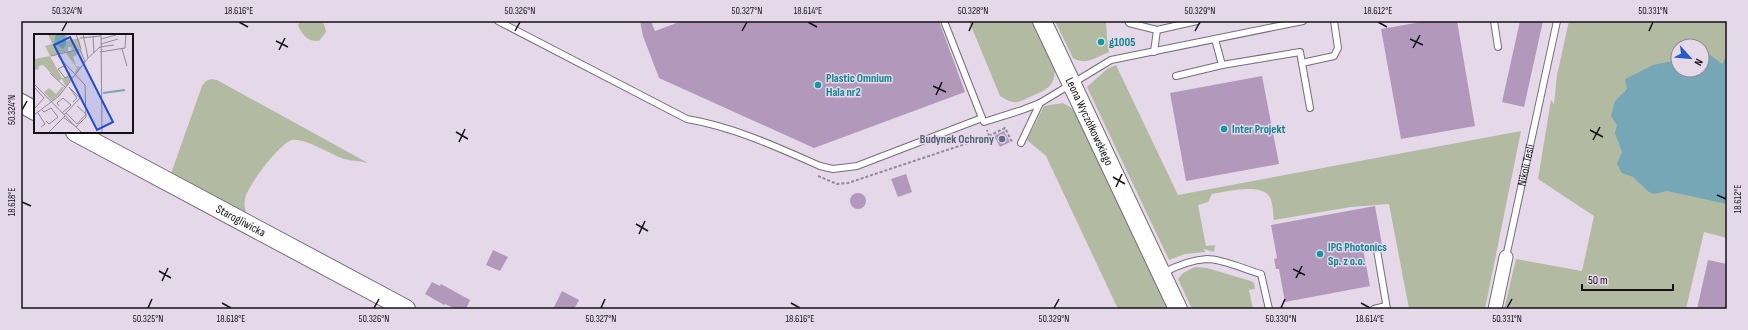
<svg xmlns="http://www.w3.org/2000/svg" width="1748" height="330" viewBox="0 0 1748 330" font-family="'Sofia Sans Condensed',sans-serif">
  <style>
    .green { fill: #b2bba2; fill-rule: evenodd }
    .water { fill: #75a7b6 }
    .building { fill: #b298ba }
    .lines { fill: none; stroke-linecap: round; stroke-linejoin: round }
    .lane-casing { stroke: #766c79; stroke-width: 8 }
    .street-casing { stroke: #766c79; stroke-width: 15 }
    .secondary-casing { stroke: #766c79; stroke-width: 20 }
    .path { stroke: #918894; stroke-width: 2; stroke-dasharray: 3 2; stroke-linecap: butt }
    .lane { stroke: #fff; stroke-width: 6 }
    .street { stroke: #fff; stroke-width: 13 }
    .secondary { stroke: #fff; stroke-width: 18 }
    .ticks { fill: none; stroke: #151117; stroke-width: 1.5 }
    .culture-dot { fill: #0f9aa8; stroke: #e5d9e9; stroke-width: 1.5 }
    .service-dot { fill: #5c6f8a; stroke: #e5d9e9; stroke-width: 1.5 }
    .labels { text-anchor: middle; stroke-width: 3; stroke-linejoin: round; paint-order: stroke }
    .culture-label { font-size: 12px; font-weight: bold; fill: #0d838f; stroke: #e5d9e9; text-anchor: start }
    .street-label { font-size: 12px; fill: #151117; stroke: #e5d9e9 }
    .service-label { font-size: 12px; font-weight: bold; fill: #4e5e75; stroke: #e5d9e9; text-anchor: end }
    .inset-river { fill: none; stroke: #75a7b6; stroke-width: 2 }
    .inset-road { fill: none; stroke: #928995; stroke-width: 1 }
    .view { fill: #1d4ed8; fill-opacity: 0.15; stroke: #1d4ed8; stroke-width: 2 }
    .inset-edge { fill: none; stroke: #151117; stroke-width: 2 }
    .neatline { fill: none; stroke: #151117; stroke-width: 1.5 }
    .ticks-label { font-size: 10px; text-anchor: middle; fill: #151117 }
  </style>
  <rect width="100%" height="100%" fill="#e5d9e9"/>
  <g class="green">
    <path d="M301 21H320L324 24 326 32 319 41C308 42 302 35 298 25Z"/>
    <path d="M969 21H1034L1055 67C1055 86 1048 89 1032 96 1027 98 1022 101 1017 102 1011 103 1005 99 1000 96Z"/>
    <path d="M1055 21H1106L1107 38 1109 52C1096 57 1086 66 1073 58Z"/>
    <path d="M1569 21H1727V238L1704 232 1686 309H1504L1516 259 1582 271 1594 216 1538 179 1551 100 1554 104 1557 75ZM1678 46H1702V70H1678Z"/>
    <path d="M1116 65 1178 195 1521 131 1485 309H1409L1389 204 1351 207 1274 220C1273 214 1273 201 1269 196 1259 183 1226 192 1212 194L1208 202 1198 205 1206 246 1215 245 1214 252 1204 249 1205 252 1185 254 1169 260 1087 87 1107 69Z"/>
    <path d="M211 79 217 80 368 163C360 161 352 161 344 159 331 155 306 138 292 140 280 143 247 186 245 199 243 207 247 215 251 222L168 182 202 86 206 81Z"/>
    <path d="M1063 103 1070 107 1077 114 1171 309H1118L1046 156 1027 140 1044 106Z"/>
    <path d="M1195 267 1207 268 1251 281 1254 283 1255 289 1249 290 1253 309H1192L1178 279 1183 273Z"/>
  </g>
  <path class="water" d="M1702 51H1705L1722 64 1727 56V204L1667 191 1654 194 1649 192 1633 177 1622 173 1617 164 1622 152 1615 133 1617 125 1611 116 1615 101 1627 89 1625 79 1653 65 1678 60V70H1702Z"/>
  <g class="building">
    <path d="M640 21H651L655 31 682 21H939L965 92 814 148 659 78 643 36Z"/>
    <path d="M1427 21H1457L1475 126 1401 139 1381 29Z"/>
    <path d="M1520 21H1543L1524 107 1502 102Z"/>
    <path d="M1262 76 1279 164 1186 181 1170 93Z"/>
    <path d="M1004 131 1010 142 1000 147 994 136Z"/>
    <path d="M906 174 912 192 898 197 891 179Z"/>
    <circle cx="858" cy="201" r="8"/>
    <path d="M1375 206 1382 245 1363 249 1370 286 1285 302 1279 269H1276L1274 259 1277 258 1271 225Z"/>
    <path d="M493 250 508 257 500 271 486 265Z"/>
    <path d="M1708 260 1727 264V309H1697Z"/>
    <path d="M432 282 440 286 441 284 470 300 466 309H456L445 304 444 305 425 294Z"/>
    <path d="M562 291 579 300 574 309H553Z"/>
  </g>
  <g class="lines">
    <defs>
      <g id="lane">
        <path d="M498 21 687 119C734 127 777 147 820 166L833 169 857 166 982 118 984 122 1022 110 1040 103 1111 60 1303 21"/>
        <path d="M944 21 982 118"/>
        <path d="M1128 21 1129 23 1157 30 1197 21"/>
        <path d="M1494 21 1498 47"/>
        <path d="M1154 52 1157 30"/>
        <path d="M1302 63 1334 56 1338 48 1334 21"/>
        <path d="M1222 65 1300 52 1310 108"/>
        <path d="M1176 76 1222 65 1215 39"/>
        <path d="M1021 143 1040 103"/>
        <path d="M1377 250 1387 309"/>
        <path id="s1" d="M1506 257 1557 21"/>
        <path d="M1163 273C1176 266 1192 260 1207 259 1223 259 1246 270 1261 274L1269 309"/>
        <path d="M1374 309 1386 306"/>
      </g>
      <path id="street" d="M1495 309 1506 257"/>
      <g id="secondary">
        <path id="s2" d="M1042 21 1178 309"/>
        <path d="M21 103 35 111"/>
        <path id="s3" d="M75 132 406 309"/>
      </g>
    </defs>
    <use href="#lane" class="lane-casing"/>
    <use href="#street" class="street-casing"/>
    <use href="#secondary" class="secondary-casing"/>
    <g class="path">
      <path d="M989 136 1005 128 1012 142"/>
      <path d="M818 176 837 184 848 183 989 136 987 130"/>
    </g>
    <use href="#lane" class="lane"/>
    <use href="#street" class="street"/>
    <use href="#secondary" class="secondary"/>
  </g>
  <path class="ticks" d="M239 22 248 27M808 22 817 27M1378 22 1387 27M62 31 67 22M515 31 520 22M742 31 747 22M969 31 973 22M1195 31 1200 22M1649 31 1653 22M1410 39 1423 45M276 41 288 47M1413 48 1420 35M279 50 285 38M933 86 946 92M936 95 942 82M22 110 27 101M1590 130 1603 137M456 132 468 139M1593 140 1600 127M459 142 465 129M1113 177 1125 184M1116 187 1122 174M1717 195 1726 199M22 202 31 206M636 224 648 231M639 234 645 221M1293 269 1305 275M159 271 171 278M1296 278 1302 266M162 281 168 268M222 303 231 308M791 303 800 308M1361 303 1370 308M148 308 152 299M374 308 379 299M601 308 605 299M1054 308 1059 299M1281 308 1285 299M1507 308 1512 299"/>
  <g class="culture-dot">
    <circle cx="1101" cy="42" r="4"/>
    <circle cx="818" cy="85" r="4"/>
    <circle cx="1224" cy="129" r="4"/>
    <circle cx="1320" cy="254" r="4"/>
  </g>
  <circle class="service-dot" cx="1002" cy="139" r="4"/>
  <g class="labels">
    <g class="culture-label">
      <text x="1109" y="46">g1005</text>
      <text x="826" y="82">Plastic Omnium<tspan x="826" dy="14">Hala nr2</tspan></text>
      <text x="1232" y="133">Inter Projekt</text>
      <text x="1328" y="251">IPG Photonics<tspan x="1328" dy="14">Sp. z o.o.</tspan></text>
    </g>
    <g class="street-label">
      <text dy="4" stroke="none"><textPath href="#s2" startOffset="111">Leona Wyczółkowskiego</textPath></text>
      <text dy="4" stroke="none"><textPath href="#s1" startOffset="94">Nikoli Tesli</textPath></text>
      <text dy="4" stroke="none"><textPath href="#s3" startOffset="188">Starogliwicka</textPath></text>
    </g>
    <g class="service-label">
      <text x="994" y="143">Budynek Ochrony</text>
    </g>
  </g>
  <g transform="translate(34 34)">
    <rect width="99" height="99" fill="#e5d9e9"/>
    <path d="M14 0H34L32 7 45 4 47 14 38 16 37 13H34V17L16 22 11 12 18 10ZM46 15 49 24 46 19 39 23 42 32 47 33 40 41 43 34 32 19ZM16 22 28 44 39 42 32 53 28 45 25 47 9 31 5 32 4 36 0 35V25ZM28 53H30L25 61 18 67 8 56 10 58 15 54 22 60Z" fill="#b2bba2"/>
    <path d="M22 0H31L32 11 29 15 20 9Z" fill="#75a7b6"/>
    <path class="inset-river" d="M69 59 91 56"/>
    <path class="inset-road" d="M42 0 47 15M49 0 54 24M67 0 68 99M59 2 60 19M46 4 67 2M67 5 82 1M67 10 84 5M66 13 80 11M88 15 93 32M66 18 91 14 92 0M17 22 46 15 51 28M24 22 51 51 52 83 42 93M30 32 24 35 31 44 36 41 35 38M16 39 32 54M0 50 48 99M0 53 10 64 0 75M35 53 43 64 39 68M25 72 23 69 29 64 37 71 28 79M8 76 10 78 17 74 24 83 15 90 12 87M4 79 11 90 7 93M32 79 43 90M0 81 25 62 54 24 66 13M30 81 46 64 35 53M29 83 41 92M43 90 52 80 43 72M14 99 31 82"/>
    <path class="view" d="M36 3 79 88 63 96 20 11Z"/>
    <rect width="99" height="99" class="inset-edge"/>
  </g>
  <rect width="1748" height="330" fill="none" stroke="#e5d9e9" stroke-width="44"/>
  <g transform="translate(1690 58) rotate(117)"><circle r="19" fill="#e5d9e9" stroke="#928995"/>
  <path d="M0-3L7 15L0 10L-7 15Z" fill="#245cc9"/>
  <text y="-6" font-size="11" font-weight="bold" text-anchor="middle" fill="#151117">N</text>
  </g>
  <path d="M1582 284v6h91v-6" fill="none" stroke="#151117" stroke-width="2"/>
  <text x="1588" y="284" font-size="12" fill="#151117" stroke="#e5d9e9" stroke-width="3" paint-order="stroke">50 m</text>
  <rect x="22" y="22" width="1704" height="286" class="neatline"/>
  <g class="ticks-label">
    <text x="67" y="14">50.324°N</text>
    <text x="239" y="14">18.616°E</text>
    <text x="520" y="14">50.326°N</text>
    <text x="747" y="14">50.327°N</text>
    <text x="808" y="14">18.614°E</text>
    <text x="973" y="14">50.328°N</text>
    <text x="1200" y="14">50.329°N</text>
    <text x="1378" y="14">18.612°E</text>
    <text x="1653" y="14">50.331°N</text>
    <text transform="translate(11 110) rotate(-90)" y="4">50.324°N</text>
    <text transform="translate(1737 199) rotate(-90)" y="4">18.612°E</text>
    <text transform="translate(11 202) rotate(-90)" y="4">18.618°E</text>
    <text x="148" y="322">50.325°N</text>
    <text x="231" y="322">18.618°E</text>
    <text x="374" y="322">50.326°N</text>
    <text x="601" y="322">50.327°N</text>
    <text x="800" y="322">18.616°E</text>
    <text x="1054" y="322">50.329°N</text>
    <text x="1281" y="322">50.330°N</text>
    <text x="1370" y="322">18.614°E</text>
    <text x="1507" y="322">50.331°N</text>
  </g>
</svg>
